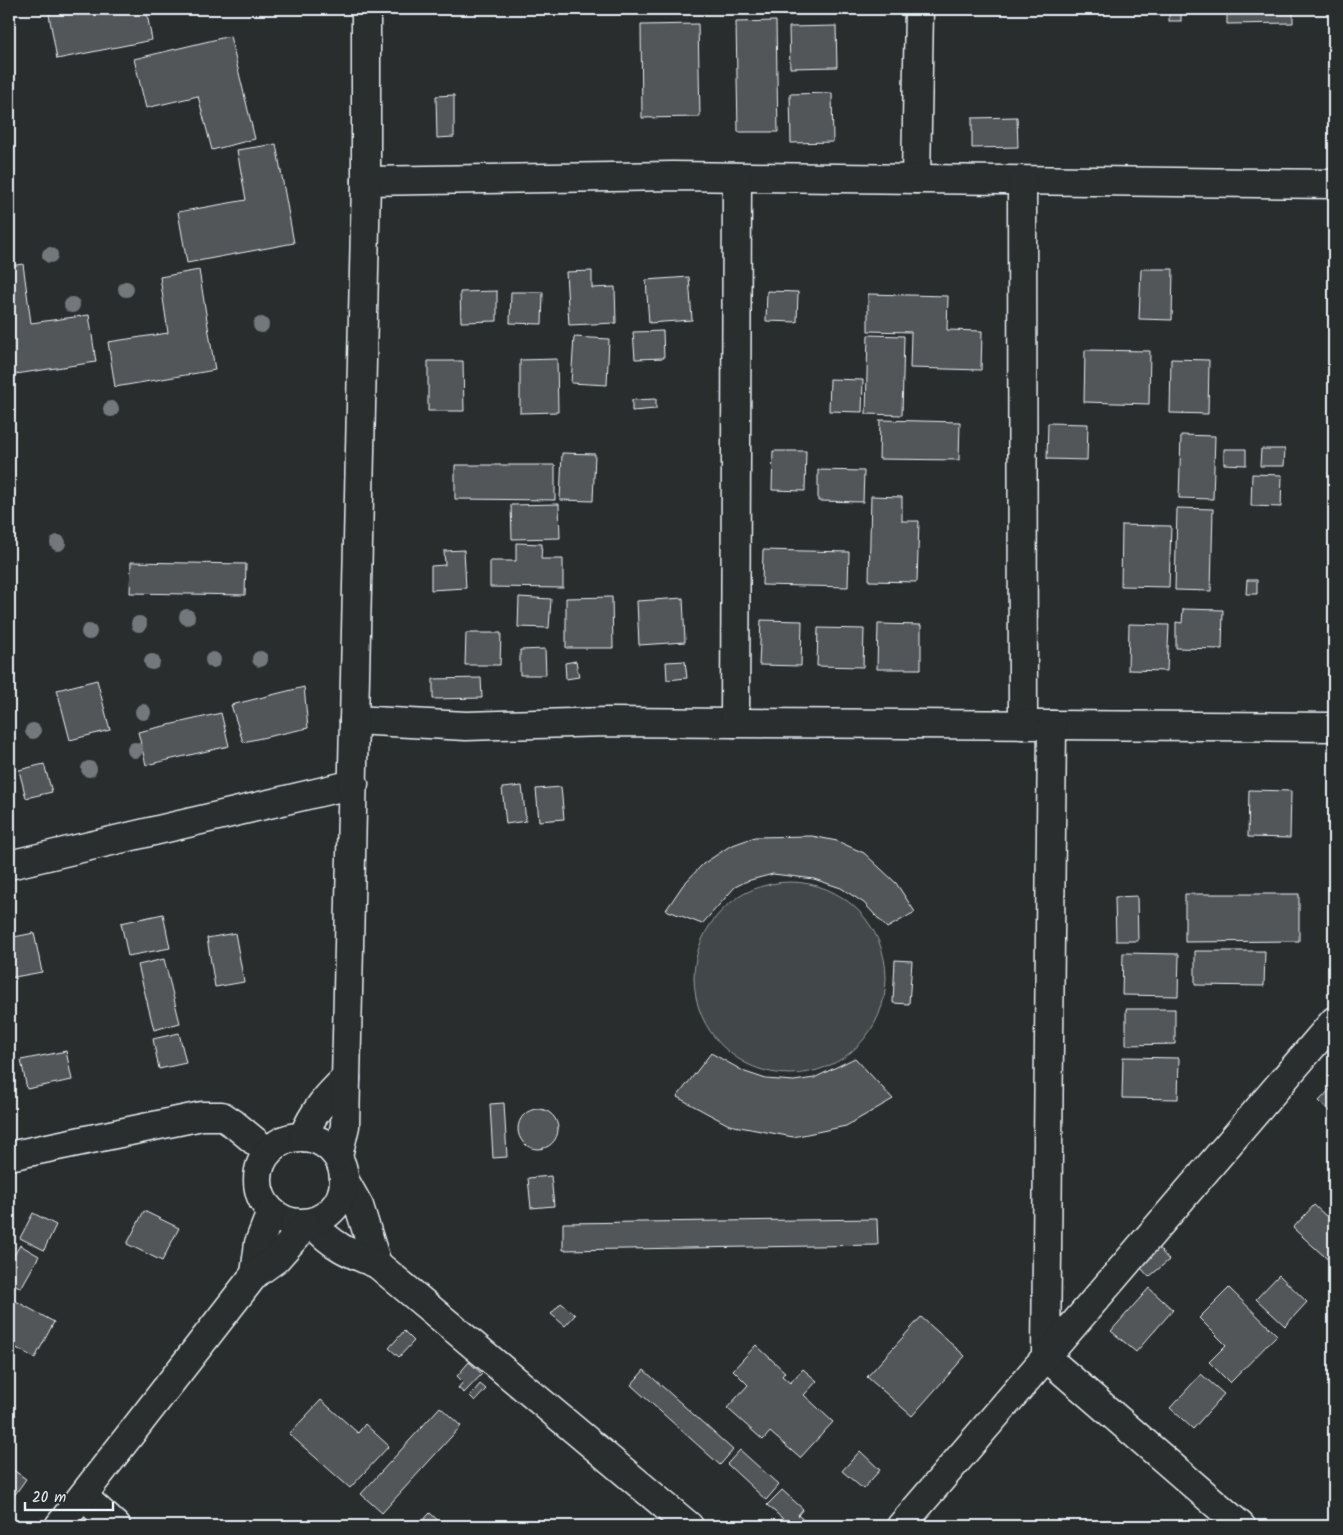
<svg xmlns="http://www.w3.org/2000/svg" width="1343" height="1535" viewBox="0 0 1343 1535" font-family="Kalam,sans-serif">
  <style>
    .green { fill: #424648; stroke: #959ca0 }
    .building { fill: #535759; stroke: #e8f1f8 }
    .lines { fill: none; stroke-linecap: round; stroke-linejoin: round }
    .minor-casing { stroke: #e8f1f8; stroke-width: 31 }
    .major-casing { stroke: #e8f1f8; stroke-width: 31 }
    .minor { stroke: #2a2d2e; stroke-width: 28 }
    .major { stroke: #2a2d2e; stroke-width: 28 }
    .tree { fill: #73787b }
  </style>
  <rect width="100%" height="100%" fill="#2a2d2e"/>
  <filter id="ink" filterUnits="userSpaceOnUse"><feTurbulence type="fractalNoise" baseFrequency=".02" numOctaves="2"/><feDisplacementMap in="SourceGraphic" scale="10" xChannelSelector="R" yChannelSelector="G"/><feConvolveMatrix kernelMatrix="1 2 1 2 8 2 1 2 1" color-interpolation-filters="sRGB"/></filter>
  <g filter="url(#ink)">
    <circle class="green" cx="790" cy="978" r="96"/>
    <g class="building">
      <path d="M48 9H146L152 40 57 59Z"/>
      <rect x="1169" y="9" width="12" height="12"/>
      <path d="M1239 9H1293V23L1227 24V11H1239Z"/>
      <path d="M776 21 778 132H738L736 22Z"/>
      <path d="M698 24 700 117 642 118 641 25Z"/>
      <path d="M836 26 837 67 790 68 789 27Z"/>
      <path d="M230 36 255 139 212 150 198 96 146 108 134 59Z"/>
      <path d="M832 93 833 142 791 143 790 94Z"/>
      <path d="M454 95V137L437 138 436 96Z"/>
      <path d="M1017 117 1018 147 972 148V118Z"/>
      <path d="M276 144 294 243 187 263 178 212 246 200 237 150Z"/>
      <path d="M23 264 31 323 89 315 96 362 9 375V266Z"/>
      <path d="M1141 269H1173L1172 320 1139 319Z"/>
      <path d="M199 270 215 370 115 387 108 342 168 333 160 277Z"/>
      <path d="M592 271V288L615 287 616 323 569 325 566 272Z"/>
      <path d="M689 277 692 320 649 323 646 280Z"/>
      <path d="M497 291V321L461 322 460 292Z"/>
      <path d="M767 291 798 292 797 322 766 321Z"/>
      <path d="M511 292H543L542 324 510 323Z"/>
      <path d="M868 294 948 296 947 330 982 331 981 370 910 368 911 332 868 331Z"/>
      <path d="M663 331 664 358 635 359 633 332Z"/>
      <path d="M868 335 904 336 902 415 866 414Z"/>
      <path d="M574 337 609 339 607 385 571 383Z"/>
      <path d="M1085 350 1150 351 1149 404 1084 402Z"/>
      <path d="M557 359 558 412 520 413V360Z"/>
      <path d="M1171 359 1209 360 1208 414 1170 413Z"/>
      <path d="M428 361H463L464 411H428Z"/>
      <path d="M830 379 863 380 862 412 829 411Z"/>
      <path d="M656 399V409L632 411V400Z"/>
      <path d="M880 420 960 422 959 460 879 459Z"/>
      <path d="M1048 423 1088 424 1087 460 1047 459Z"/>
      <path d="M1181 435 1215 436 1213 499 1179 498Z"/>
      <path d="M1224 449H1246V465L1224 464Z"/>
      <path d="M1261 449H1285L1284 466H1260Z"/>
      <path d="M773 451H806L805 491 772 490Z"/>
      <path d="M562 453 595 454 593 501 560 500Z"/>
      <path d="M455 465H555V500L455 499Z"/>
      <path d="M818 470 864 471 863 502 818 501Z"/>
      <path d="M1252 474 1282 475 1281 507 1251 506Z"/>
      <path d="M871 496 902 497V521H919L917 582 869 581Z"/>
      <path d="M559 504 560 538 512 539 511 505Z"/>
      <path d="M1177 508 1213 509 1211 591 1175 590Z"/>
      <path d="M1122 525 1171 526 1169 587 1121 586Z"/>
      <path d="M516 543 542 544 541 559H563V588L490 587V561H516Z"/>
      <path d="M464 550 466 588 431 590V566L445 565 444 551Z"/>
      <path d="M763 550 849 552 848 587 762 585Z"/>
      <path d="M131 562 246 564 245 595 130 593Z"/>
      <path d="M1247 580H1257V594H1246Z"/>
      <path d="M519 597 551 599 549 628 518 627Z"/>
      <path d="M612 597 613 648H566V598Z"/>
      <path d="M683 598 685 642 639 645 637 601Z"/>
      <path d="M1183 609 1223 610 1222 649 1176 648V622L1182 623Z"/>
      <path d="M761 620 802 621 801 666 759 665Z"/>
      <path d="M878 624 921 625V669H877Z"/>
      <path d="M1129 624 1169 625 1167 671 1128 670Z"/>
      <path d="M818 628 864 629 863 667 817 666Z"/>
      <path d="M466 633H501L500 665H465Z"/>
      <path d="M545 649 546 675H520V650Z"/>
      <path d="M576 661 579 677 566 679 565 663Z"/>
      <path d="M685 661 687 678 667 680 666 662Z"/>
      <path d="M481 678 482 698 433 699V679Z"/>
      <path d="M97 680 110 730 70 740 57 690Z"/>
      <path d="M304 687 308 728 243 742 231 705Z"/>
      <path d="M221 713 229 746 146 765 138 732Z"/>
      <path d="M44 764 52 792 26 798 19 770Z"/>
      <path d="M522 786 526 821 506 824 502 788Z"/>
      <path d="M561 787 564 819 539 821 536 789Z"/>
      <path d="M1249 790 1291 791 1290 838 1248 837Z"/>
      <path d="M812 836 837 841 864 853 896 883 915 912 887 928 864 903 841 888 814 879 773 874 747 881 735 887 702 924 666 910 683 885 703 864 730 846 755 837Z"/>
      <path d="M1185 894H1299V941L1185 942Z"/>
      <path d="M1137 896 1138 941H1116L1115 897Z"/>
      <path d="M163 914 170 948 128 956 121 923Z"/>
      <path d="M34 933 42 972 9 978V938Z"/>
      <path d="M235 933 244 982 215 987 207 938Z"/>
      <path d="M1195 951H1265L1264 986 1195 985Z"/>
      <path d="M1123 953 1179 954 1178 996 1122 995Z"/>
      <path d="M164 959 180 1023 154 1030 138 965Z"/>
      <path d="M895 960 912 961 909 1004 893 1003Z"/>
      <path d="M1126 1009H1175V1044L1126 1045Z"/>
      <path d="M179 1033 186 1063 159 1069 153 1039Z"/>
      <path d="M66 1051 72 1080 27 1089 21 1060Z"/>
      <path d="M711 1053 745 1072 766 1079 794 1081 814 1078 855 1058 893 1099 846 1126 793 1137 729 1125 677 1097Z"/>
      <path d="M1123 1057 1179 1058 1178 1099 1122 1098Z"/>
      <path d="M1334 1085V1115L1319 1101Z"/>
      <path d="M504 1103 507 1157 493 1158 490 1104Z"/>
      <circle cx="538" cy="1129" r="20"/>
      <path d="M551 1176 554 1206 531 1208 528 1178Z"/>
      <path d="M1314 1205 1326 1216 1332 1210 1334 1212V1265L1293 1228Z"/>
      <path d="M144 1211 179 1228 162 1261 127 1244Z"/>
      <path d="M33 1213 56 1225 44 1250 20 1238Z"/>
      <path d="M877 1219 878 1245 563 1250V1223Z"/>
      <path d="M1155 1244 1169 1260 1149 1277 1135 1261Z"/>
      <path d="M20 1245 39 1256 21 1288 9 1281V1264Z"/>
      <path d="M1279 1275 1307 1302 1285 1326 1256 1299Z"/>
      <path d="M1149 1288 1173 1310 1136 1352 1111 1331Z"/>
      <path d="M1229 1288 1277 1335 1230 1383 1209 1362 1226 1345 1199 1318Z"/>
      <path d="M14 1300 54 1322 35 1358 9 1344V1309Z"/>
      <path d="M561 1303 575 1315 565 1326 551 1314Z"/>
      <path d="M921 1317 965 1356 912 1416 867 1377Z"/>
      <path d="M404 1331 414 1341 399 1357 389 1348Z"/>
      <path d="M756 1345 785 1372 782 1376 790 1383 803 1369 817 1381 804 1395 833 1422 800 1458 770 1432 763 1440 727 1408 748 1385 733 1370Z"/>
      <path d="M469 1362 482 1374 464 1393 458 1388 463 1382 457 1376Z"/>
      <path d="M644 1370 733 1450 720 1465 631 1385Z"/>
      <path d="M1201 1374 1224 1394 1193 1429 1170 1408Z"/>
      <path d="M480 1384 486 1389 475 1401 470 1396Z"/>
      <path d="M321 1400 358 1433 365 1424 389 1446 350 1488 289 1434Z"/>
      <path d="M440 1407 461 1426 382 1513 361 1494Z"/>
      <path d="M740 1450 779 1485 766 1500 727 1464Z"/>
      <path d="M860 1451 880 1470 863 1489 842 1471Z"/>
      <path d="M9 1467 26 1479 9 1503Z"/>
      <path d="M782 1490 803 1509 798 1515 810 1526H791L767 1505Z"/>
      <path d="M430 1513 444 1526H418Z"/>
    </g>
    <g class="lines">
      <defs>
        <g id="minor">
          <path d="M916 179 919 9"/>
          <path d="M366 181 673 176 1334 184"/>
          <path d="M1022 181 1023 725"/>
          <path d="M354 720 466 726 606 722 1334 727"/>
          <path d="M735 723 737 177"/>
          <path d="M1052 725 1046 1357 1241 1526"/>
          <path d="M9 865 354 784"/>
          <path d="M9 1156 202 1116H222L234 1124 268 1152"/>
          <path d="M345 1181 359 1206 377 1264"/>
          <path d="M312 1223C332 1246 349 1253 377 1264L689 1526"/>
          <path d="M84 1497 116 1526"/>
          <path d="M901 1526 1334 1021"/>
        </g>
        <g id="major">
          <circle cx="301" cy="1180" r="43"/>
          <path d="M303 1137C313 1112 327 1096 346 1078"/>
          <path d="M338 1156 345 1126 366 181V9"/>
          <path d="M255 1274 259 1243 271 1212"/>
          <path d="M59 1526 255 1274 276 1259 307 1224"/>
        </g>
      </defs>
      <use href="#minor" class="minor-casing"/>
      <use href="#major" class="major-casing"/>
      <use href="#minor" class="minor"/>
      <use href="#major" class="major"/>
    </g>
    <g class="tree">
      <circle cx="50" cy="255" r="8"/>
      <circle cx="126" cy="289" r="8"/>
      <circle cx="72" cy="305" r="8"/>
      <circle cx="261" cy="325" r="8"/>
      <circle cx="111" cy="409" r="8"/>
      <circle cx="58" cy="543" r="8"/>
      <circle cx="187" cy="617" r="8"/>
      <circle cx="139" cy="624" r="8"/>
      <circle cx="89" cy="632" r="8"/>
      <circle cx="260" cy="659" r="8"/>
      <circle cx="213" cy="660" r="8"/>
      <circle cx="152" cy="662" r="8"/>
      <circle cx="143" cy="712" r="8"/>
      <circle cx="33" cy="731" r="8"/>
      <circle cx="135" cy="750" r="8"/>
      <circle cx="89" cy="769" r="8"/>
    </g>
  </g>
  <rect width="1343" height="1535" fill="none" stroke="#2a2d2e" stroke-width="30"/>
  <rect x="15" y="15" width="1313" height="1505" fill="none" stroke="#e8f1f8" stroke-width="2" filter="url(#ink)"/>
  <path d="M25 1502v8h88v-8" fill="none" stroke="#e8f1f8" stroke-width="2.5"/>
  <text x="32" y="1502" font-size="15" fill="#e8f1f8" stroke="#2a2d2e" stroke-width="4" paint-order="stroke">20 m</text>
</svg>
